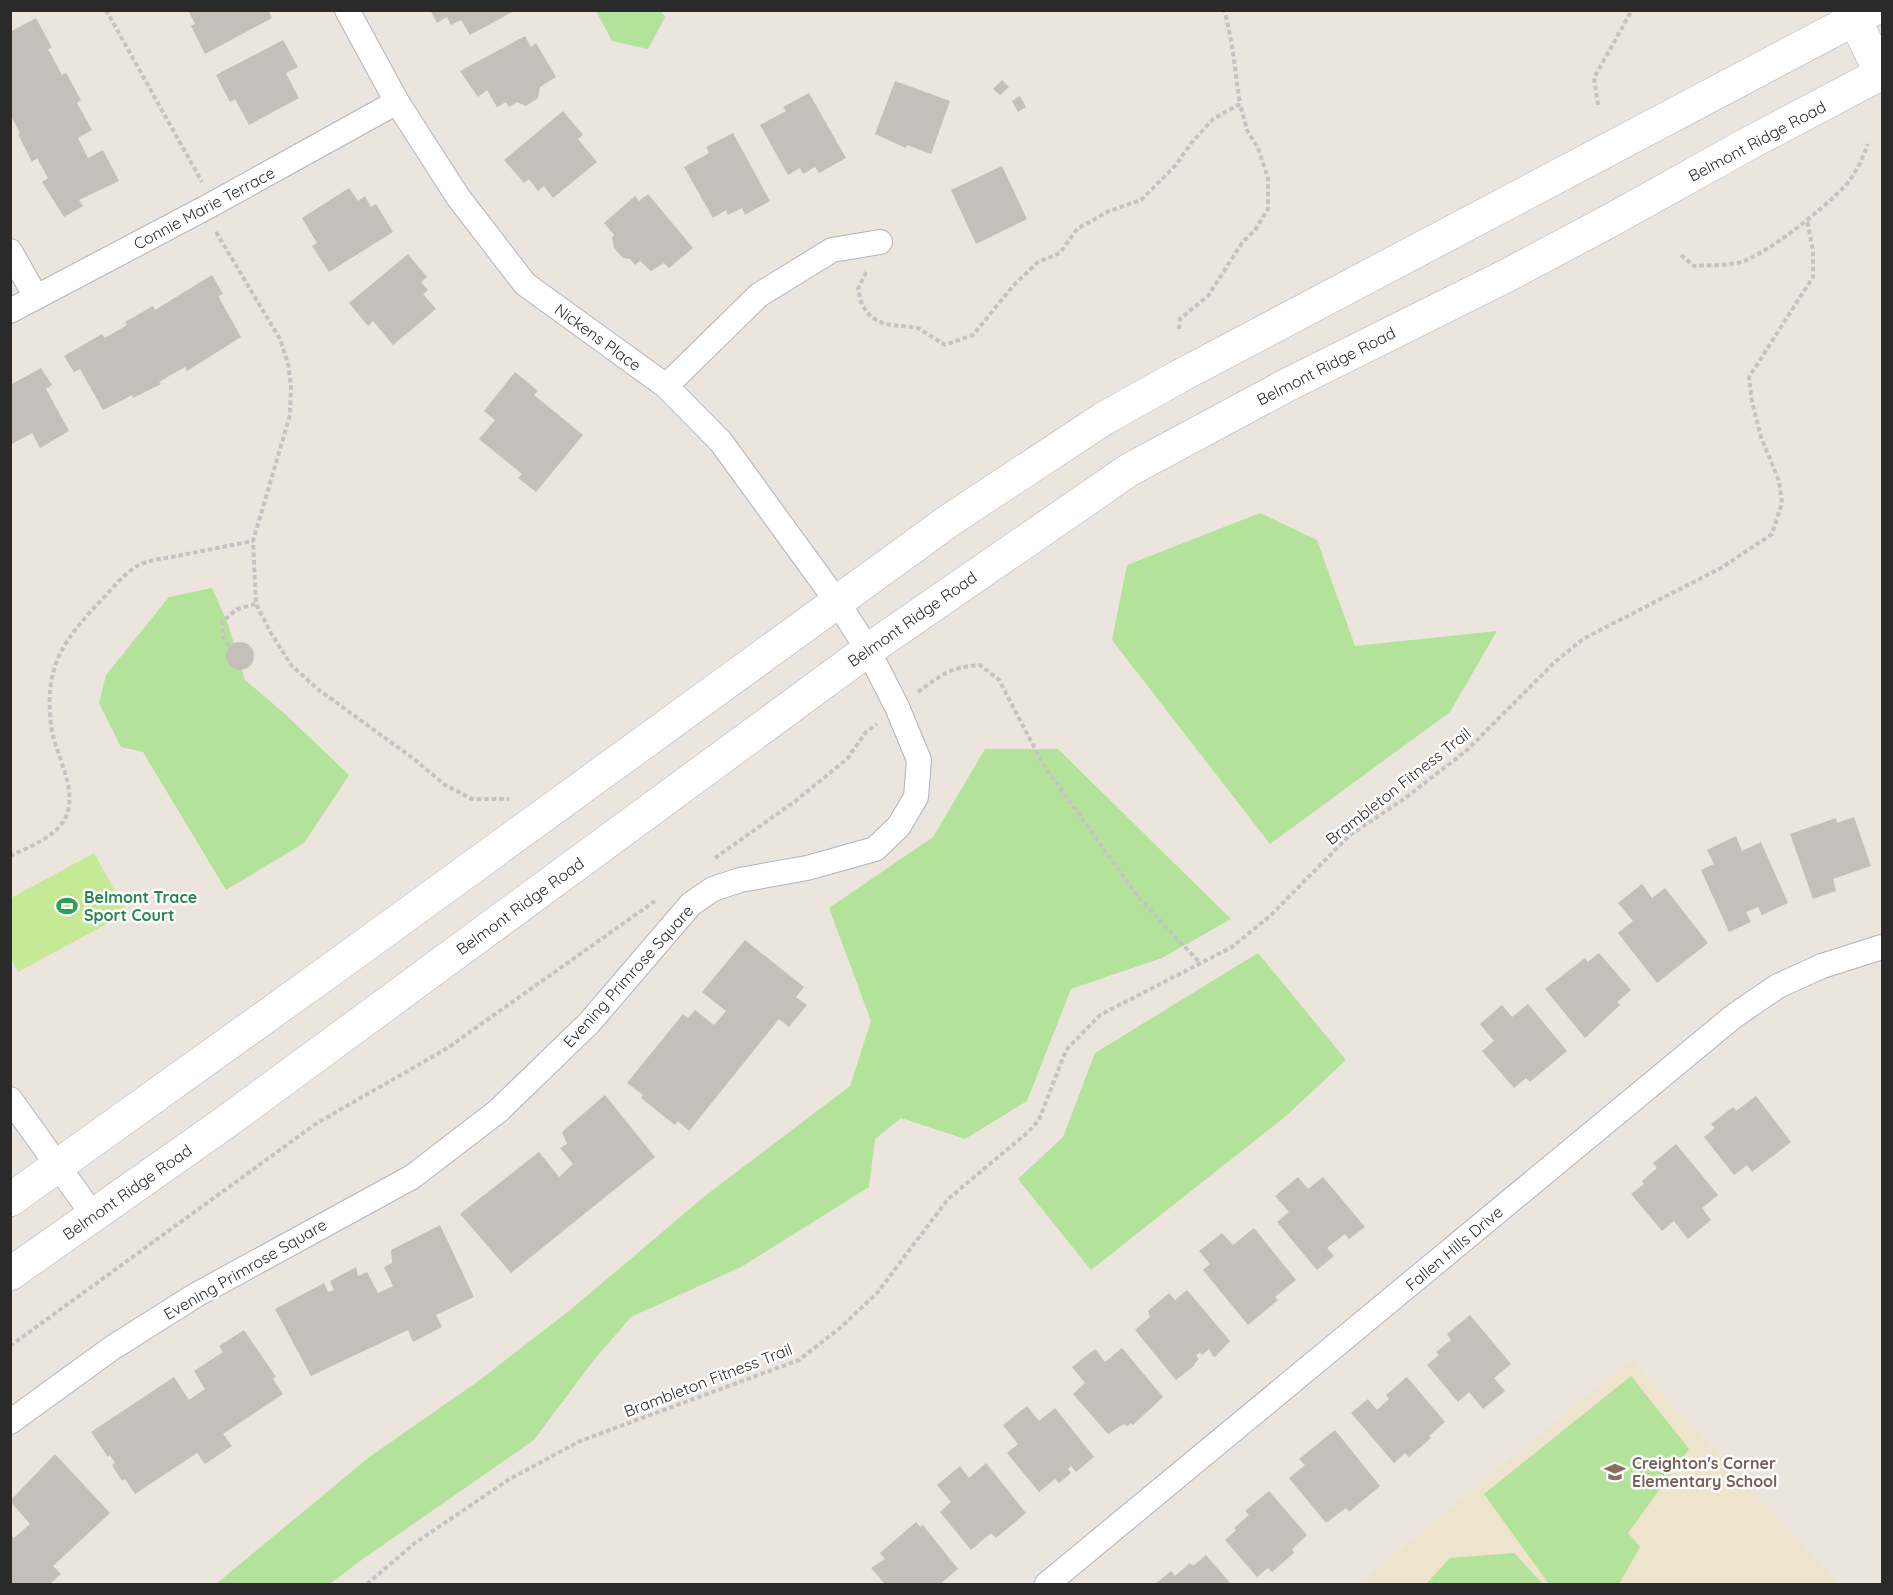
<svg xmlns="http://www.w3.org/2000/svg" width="1893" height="1595" viewBox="0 0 1893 1595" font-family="Quicksand,sans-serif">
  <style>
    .education { fill: #eee3cc }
    .green { fill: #b3e29a }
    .pitch { fill: #c6e996 }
    .building { fill: #c4bfb8 }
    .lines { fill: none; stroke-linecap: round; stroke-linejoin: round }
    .street-casing { stroke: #b0b3be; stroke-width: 26 }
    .secondary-casing { stroke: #b0b3be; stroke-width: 34 }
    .path { stroke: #c3c3c3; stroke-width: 4; stroke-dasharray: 4.5 3; stroke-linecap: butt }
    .street { stroke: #fff; stroke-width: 24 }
    .secondary { stroke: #fff; stroke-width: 33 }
    .labels { text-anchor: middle; stroke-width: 5; stroke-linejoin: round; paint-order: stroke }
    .street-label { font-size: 16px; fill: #2a2a2a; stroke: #fff }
    .leisure-label { font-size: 16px; font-weight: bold; fill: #27864d; stroke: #fff; text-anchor: start }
    .education-label { font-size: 16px; font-weight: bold; fill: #785e54; stroke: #fff; text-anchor: start }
  </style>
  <rect width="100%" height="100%" fill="#ece5dd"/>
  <path class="education" d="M1631 1360 1839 1584H1359Z"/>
  <g class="green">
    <path d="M596 11H661L665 17 648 49 612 41Z"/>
    <path d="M1260 513 1317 540 1355 646 1497 631 1450 712 1270 844 1112 640 1127 565Z"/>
    <path d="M212 588 228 624 245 680 284 713 349 775 304 843 226 890 143 752 121 747 99 703 106 675 169 597Z"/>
    <path d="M985 749H1058L1231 919 1162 958 1071 989 1027 1101 965 1139 901 1118 875 1139 869 1187 741 1267 631 1317 593 1361 534 1440 360 1561 330 1584H216L368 1458 477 1382 569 1311 705 1196 850 1086 871 1021 829 908 933 837Z"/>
    <path d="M1258 953 1346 1060 1286 1116 1091 1270 1018 1179 1063 1137 1095 1053Z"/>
    <path d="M1631 1376 1689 1449 1628 1533 1640 1547 1619 1584H1549L1484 1494Z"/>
    <path d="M1514 1553 1543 1584H1426L1450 1558Z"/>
  </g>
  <path class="pitch" d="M94 853 127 913 18 972 11 958V898Z"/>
  <g class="building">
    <path d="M188 10H268L272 18 205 54 191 26 195 24Z"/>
    <path d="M430 10H516L470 35 461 20 451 25 447 17 437 23Z"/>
    <path d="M36 18 52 48 48 49 62 75 66 73 81 100 77 103 92 130 78 138 88 158 103 150 119 181 79 200 83 206 64 217 42 182 48 178 37 158 32 162 18 134 20 133 10 114V32Z"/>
    <path d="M525 36 531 47 536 43 556 77 540 87 538 98 526 106 517 102 509 107 506 102 497 107 487 90 478 97 460 71Z"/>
    <path d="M283 40 298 67 286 73 299 98 249 125 235 99 230 102 216 75Z"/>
    <path d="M1002 80 1009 87 1000 95 993 89Z"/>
    <path d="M895 81 950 101 931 154 907 145 906 148 875 134Z"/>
    <path d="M809 93 846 158 819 173 815 167 803 174 800 168 788 175 760 125 786 111 783 107Z"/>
    <path d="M1020 96 1026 107 1018 112 1012 101Z"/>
    <path d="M563 111 583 135 578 139 597 162 553 198 544 186 538 191 529 179 524 183 504 160Z"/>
    <path d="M733 133 770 201 745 215 742 208 728 215 726 210 713 218 684 167 709 153 706 147Z"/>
    <path d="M1002 166 1027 219 976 244 951 190Z"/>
    <path d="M349 188 358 201 365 196 371 207 376 204 393 232 329 272 312 246 317 243 302 218Z"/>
    <path d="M648 194 693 248 669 268 664 263 651 271 640 261 635 265 630 259 623 258 614 248 612 237 614 235 604 223 635 196 639 201Z"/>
    <path d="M408 254 427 277 421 282 428 290 423 294 436 309 393 345 373 321 368 326 349 303Z"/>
    <path d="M212 275 223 294 218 296 241 337 187 371 185 367 159 382 161 384 133 398 132 395 103 410 80 369 74 372 64 356 102 334 105 338 127 325 125 322 153 306 155 310Z"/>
    <path d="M41 368 52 385 46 389 69 431 40 448 32 433 10 445V385Z"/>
    <path d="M515 372 538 391 534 395 583 435 536 492 518 478 522 474 479 439 495 420 484 411Z"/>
    <circle cx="240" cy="656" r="14"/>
    <path d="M1854 817 1871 866 1833 879 1836 891 1813 899 1790 834 1836 818 1837 823Z"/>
    <path d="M1736 836 1742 851 1761 842 1788 903 1762 915 1758 907 1746 912 1751 922 1729 932 1701 870 1714 864 1707 850Z"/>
    <path d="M1642 884 1652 898 1665 888 1708 943 1657 983 1618 933 1633 921 1618 903Z"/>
    <path d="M745 940 804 987 796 997 807 1005 789 1027 779 1019 689 1131 678 1121 675 1125 641 1098 643 1095 627 1083 683 1014 688 1018 695 1010 714 1025 726 1011 702 992Z"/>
    <path d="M1599 953 1631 990 1617 1002 1620 1005 1585 1038 1545 989 1585 958 1588 962Z"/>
    <path d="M1528 1004 1567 1051 1530 1082 1526 1078 1514 1088 1482 1051 1494 1041 1480 1024 1502 1005 1512 1017Z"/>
    <path d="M605 1095 655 1157 511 1273 460 1214 539 1152 559 1177 573 1164 560 1148 567 1144 562 1132Z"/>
    <path d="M1756 1096 1791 1142 1752 1172 1747 1165 1734 1175 1704 1137 1715 1128 1711 1124 1733 1107 1736 1111Z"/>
    <path d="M1676 1144 1718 1195 1702 1208 1711 1220 1688 1239 1674 1221 1662 1231 1631 1194 1644 1184 1642 1181 1657 1168 1653 1163Z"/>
    <path d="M1298 1177 1308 1189 1323 1177 1365 1227 1349 1239 1345 1234 1327 1248 1334 1256 1317 1270 1277 1222 1289 1212 1275 1196Z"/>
    <path d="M440 1225 474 1297 436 1315 442 1327 413 1342 408 1330 311 1376 275 1309 324 1283 328 1292 334 1290 330 1281 356 1267 358 1276 367 1272 378 1293 393 1286 384 1267 392 1263 391 1250Z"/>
    <path d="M1254 1228 1296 1280 1275 1297 1278 1300 1248 1325 1203 1270 1210 1264 1199 1251 1222 1233 1233 1245Z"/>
    <path d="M1187 1290 1230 1341 1215 1357 1213 1356 1209 1349 1202 1355 1200 1352 1196 1356 1199 1359 1194 1364 1195 1365 1176 1380 1135 1330 1150 1317 1148 1311 1169 1293 1175 1300Z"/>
    <path d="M1470 1315 1511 1364 1494 1378 1505 1391 1483 1409 1469 1392 1458 1402 1427 1365 1439 1355 1436 1352 1451 1340 1447 1334Z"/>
    <path d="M244 1330 276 1377 273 1379 283 1394 223 1434 232 1446 205 1464 197 1453 135 1494 125 1479 122 1481 112 1465 115 1463 110 1455 108 1457 91 1432 174 1377 189 1400 205 1389 194 1371 223 1352 219 1346Z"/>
    <path d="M1122 1348 1163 1397 1133 1425 1131 1423 1127 1426 1124 1424 1108 1434 1073 1394 1085 1383 1072 1367 1095 1349 1105 1362Z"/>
    <path d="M1407 1377 1445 1422 1429 1436 1431 1438 1409 1457 1405 1453 1394 1463 1351 1413 1368 1399 1377 1410 1389 1399 1386 1395Z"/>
    <path d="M1027 1406 1039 1421 1055 1408 1094 1457 1076 1472 1071 1466 1068 1469 1071 1473 1059 1483 1055 1479 1039 1492 1007 1453 1018 1444 1003 1425Z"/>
    <path d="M1335 1430 1380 1486 1349 1512 1346 1508 1326 1523 1289 1478 1305 1465 1299 1459Z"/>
    <path d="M55 1454 110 1513 53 1566 61 1574 50 1584H10V1534L14 1538 30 1524 10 1501Z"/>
    <path d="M986 1463 1026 1513 996 1538 991 1533 971 1550 940 1512 951 1502 937 1485 960 1466 969 1478Z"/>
    <path d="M1269 1491 1307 1535 1292 1549 1294 1553 1272 1572 1268 1568 1257 1577 1225 1540 1236 1530 1234 1528 1249 1515 1245 1511Z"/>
    <path d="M916 1522 921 1528 922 1524 958 1569 940 1584H885L871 1568 885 1559 880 1553Z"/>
    <path d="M1206 1555 1231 1584H1155L1171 1571 1175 1576 1190 1563 1193 1566Z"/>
  </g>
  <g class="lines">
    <defs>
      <g id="street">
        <path d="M10 251 36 297"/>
        <path d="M10 311 209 206 397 102"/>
        <path d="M666 386 759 295 832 250 880 242"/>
        <path d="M10 1099 93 1215"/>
        <path d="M10 1422 112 1348 196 1295 412 1177 498 1111 589 1023 691 904 713 889 740 880 807 868 875 849 899 826 916 797 919 760 897 707 868 650 838 603 721 442 666 386 525 284 458 197 397 102 347 10"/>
        <path d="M1047 1584 1734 1016 1778 986 1822 966 1882 947"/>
      </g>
      <g id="secondary">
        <path d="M1850 10 1882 75"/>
        <path d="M10 1200 339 964 950 520 1103 419 1178 377 1872 10"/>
        <path d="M10 1274 223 1124 868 650 1129 470 1289 384 1506 276 1613 219 1744 146 1882 73"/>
      </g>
    </defs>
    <use href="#street" class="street-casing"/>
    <use href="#secondary" class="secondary-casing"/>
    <g class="path">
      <path d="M106 10 202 182"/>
      <path d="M1598 105 1594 78 1632 10"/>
      <path d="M216 232 280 339 288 364 291 385 290 415 253 541 256 604 271 633 291 665 319 690 414 759 445 785 472 799H509"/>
      <path d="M1681 255 1694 266C1709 265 1726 266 1741 262 1767 254 1823 209 1843 188 1855 176 1862 160 1868 144"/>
      <path d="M866 272 858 289 862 305 871 317 884 324 918 328 945 345 973 335 1013 286 1038 262 1060 253 1077 229 1109 211 1141 200 1175 166 1192 142 1213 119 1240 104C1235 72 1233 41 1224 10"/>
      <path d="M1179 329 1180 319 1208 296 1242 243 1255 230 1268 209V178L1258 148 1247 130 1240 104"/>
      <path d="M229 646 224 639 222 622 237 609 256 604"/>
      <path d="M918 692C941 675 951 667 980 665L999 680 1043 764 1138 897 1199 962"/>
      <path d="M10 856C31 846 59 836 67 814 77 785 54 753 51 725 44 664 64 640 104 597 114 587 125 573 137 566 148 560 165 558 177 556 202 551 227 546 253 541"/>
      <path d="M715 858 794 802 847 759 866 732 877 724"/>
      <path d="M10 1346 317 1123 446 1049 655 901"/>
      <path d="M367 1584 415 1543 508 1480 580 1441 799 1360 840 1328 877 1293 948 1199 1027 1133 1039 1120 1066 1050 1100 1015 1232 947 1270 916 1350 835 1404 799 1466 751 1555 662 1583 639 1721 568 1772 534 1782 503 1779 481 1761 437 1752 402 1749 377 1813 277V251L1807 219"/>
    </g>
    <use href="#street" class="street"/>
    <use href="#secondary" class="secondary"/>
  </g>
  <defs>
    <symbol id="stadium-bare" viewBox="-9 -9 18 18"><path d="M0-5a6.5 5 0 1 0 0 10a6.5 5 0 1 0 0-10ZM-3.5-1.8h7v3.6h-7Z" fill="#2e9e5b" stroke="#fff" stroke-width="2.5" paint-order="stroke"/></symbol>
    <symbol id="school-bare" viewBox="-9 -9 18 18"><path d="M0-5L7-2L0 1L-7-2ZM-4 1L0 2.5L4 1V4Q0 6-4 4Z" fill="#8d6e63" stroke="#fff" stroke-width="2.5" paint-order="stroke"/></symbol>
  </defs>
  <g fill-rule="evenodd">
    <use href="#stadium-bare" x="52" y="891" width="30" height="30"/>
    <use href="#school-bare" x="1600" y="1457" width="30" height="30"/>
  </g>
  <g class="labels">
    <g class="street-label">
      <text transform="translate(1757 141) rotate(-28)" y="6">Belmont Ridge Road</text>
      <text transform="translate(204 208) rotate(-28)" y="6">Connie Marie Terrace</text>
      <text transform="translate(598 337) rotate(36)" y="6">Nickens Place</text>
      <text transform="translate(1326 366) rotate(-27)" y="6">Belmont Ridge Road</text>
      <text transform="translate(912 619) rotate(-35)" y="6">Belmont Ridge Road</text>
      <text transform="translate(1398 786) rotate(-38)" y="6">Brambleton Fitness Trail</text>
      <text transform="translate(520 906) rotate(-36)" y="6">Belmont Ridge Road</text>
      <text transform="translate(628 976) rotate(-48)" y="6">Evening Primrose Square</text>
      <text transform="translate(127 1192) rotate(-35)" y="6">Belmont Ridge Road</text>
      <text transform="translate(1454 1248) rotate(-40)" y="6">Fallen Hills Drive</text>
      <text transform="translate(245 1269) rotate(-30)" y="6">Evening Primrose Square</text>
      <text transform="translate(708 1380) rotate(-21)" y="6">Brambleton Fitness Trail</text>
    </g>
    <g class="leisure-label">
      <text x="84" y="903">Belmont Trace<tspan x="84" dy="18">Sport Court</tspan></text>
    </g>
    <g class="education-label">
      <text x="1632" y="1469">Creighton's Corner<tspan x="1632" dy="18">Elementary School</tspan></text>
    </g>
  </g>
  <rect width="1893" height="1595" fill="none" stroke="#2a2a2a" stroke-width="24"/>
</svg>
